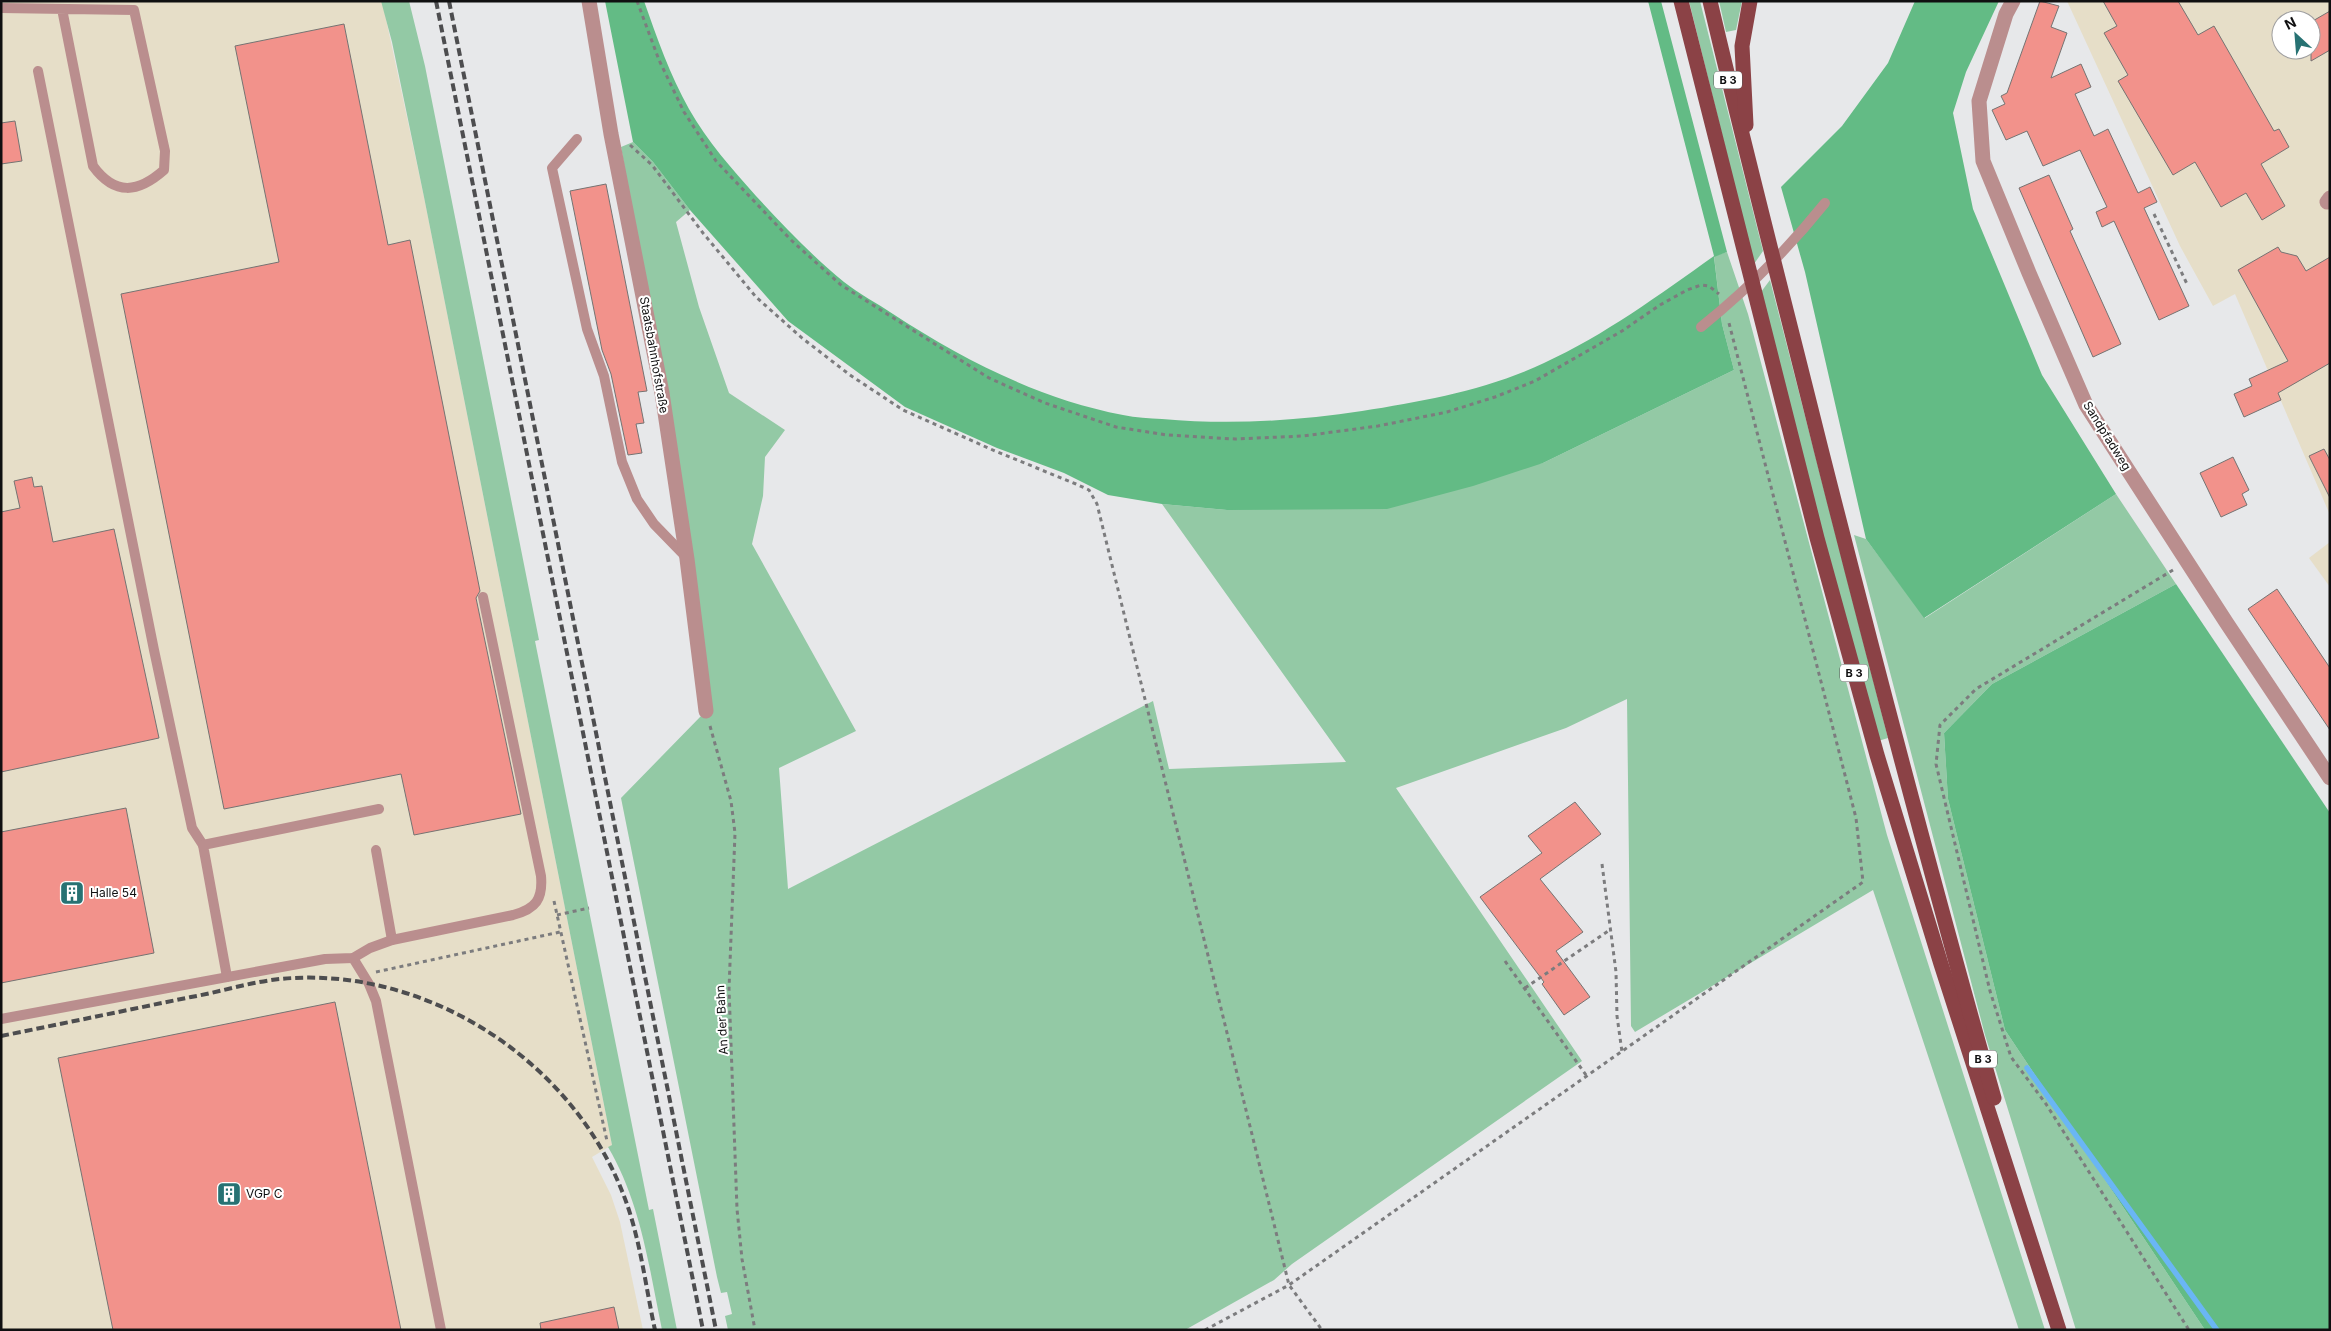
<svg xmlns="http://www.w3.org/2000/svg" width="2331" height="1331" viewBox="0 0 2331 1331" font-family="Inter,sans-serif">
  <style>
    .industrial { fill: #e6dec8; fill-rule: evenodd }
    .green { fill: #93c9a5 }
    .forest { fill: #63bb85 }
    .lines { fill: none; stroke-linecap: round; stroke-linejoin: round }
    .stream { stroke: #6ab6f4; stroke-width: 5.5 }
    .building { fill: #f2928b; stroke: #757372 }
    .path { stroke: #7c7c7e; stroke-width: 3; stroke-dasharray: 4 4; stroke-linecap: butt }
    .lane { stroke: #ba8e8e; stroke-width: 10 }
    .street { stroke: #ba8e8e; stroke-width: 15 }
    .primary { stroke: #8b4246; stroke-width: 15 }
    .rail { stroke: #4d4d4f; stroke-width: 4; stroke-dasharray: 8 4; stroke-linecap: butt }
    .labels { text-anchor: middle; stroke-width: 4; stroke-linejoin: round; paint-order: stroke }
    .shield { fill: #fff; stroke: #585858; stroke-width: 1 }
    .shield-label { font-size: 11px; font-weight: bold; fill: #101011 }
    .street-label { font-size: 12px; fill: #101011; stroke: #fff }
    .poi-label { font-size: 12px; fill: #101011; stroke: #fff; text-anchor: start }
  </style>
  <rect width="100%" height="100%" fill="#e7e8ea"/>
  <g class="industrial">
    <path d="M1 1H381L383 5 424 197 612 1145 592 1157 611 1195 620 1222 643 1330H1Z"/>
    <path d="M2067 1H2330V515L2235 294 2213 306 2180 246ZM2281 20H2311V50H2281Z"/>
    <path d="M2330 542V587L2309 558Z"/>
  </g>
  <g class="green">
    <path d="M381 1H409L425 66 539 640 535 641 649 1210 653 1209 677 1330H662C649 1267 641 1203 608 1147L612 1145 424 197 392 42Z"/>
    <path d="M1689 1H1700L1763 251 1754 264Z"/>
    <path d="M1719 1H1742L1736 30 1726 32Z"/>
    <path d="M633 142 653 162 690 210 676 222 699 307 729 393 785 430 765 457 763 496 752 544 856 731 779 768 788 889 1153 701 1169 769 1346 762 1162 504 1227 510 1543 463 1734 370 1722 324 1714 256 1727 252 1748 314 1887 835 2045 1330H2019L1873 890 1635 1032 1631 1026 1627 699 1566 728 1396 788 1582 1061 1292 1264 1274 1280 1185 1330H728L725 1316 732 1314 727 1292 721 1293 717 1277 621 798 701 716 691 555 621 147Z"/>
    <path d="M1770 280 1888 738 1878 741 1824 547 1761 292Z"/>
    <path d="M2116 494 2176 584 1992 684 1944 733 1948 799 2005 1030 2205 1330H2076L1985 1035 1854 535 1866 539 1925 618Z"/>
  </g>
  <g class="forest">
    <path d="M605 1H644C657 38 670 75 689 109 707 141 732 169 756 196 784 226 812 256 844 282 859 294 877 303 893 314 964 360 1039 399 1123 415 1136 418 1149 418 1162 419 1230 425 1296 421 1362 411 1424 401 1487 390 1544 363 1605 335 1659 295 1714 256L1648 1H1661L1727 252 1714 257 1722 324 1734 370 1543 463 1473 486 1387 509 1227 510 1162 504 1108 495 1064 473 997 448 905 407 788 321 690 210 653 162 633 142Z"/>
    <path d="M1915 1H1999L1966 72 1953 113 1973 209 2042 375 2116 494 1924 618 1866 539 1805 272 1781 187 1842 126 1888 63Z"/>
    <path d="M2176 584 2330 813V1330H2205L2005 1030 1948 799 1944 733 1992 684Z"/>
  </g>
  <g class="lines">
    <path class="stream" d="M2027 1068 2217 1330"/>
  </g>
  <g class="building">
    <path d="M2040 1 2059 6 2051 27 2067 33 2051 78 2081 64 2091 87 2075 94 2094 136 2108 129 2138 193 2150 187 2157 202 2144 208 2189 306 2159 320 2114 221 2102 227 2096 212 2107 207 2080 150 2043 166 2027 131 2006 140 1992 110 2005 104 2001 96 2007 93Z"/>
    <path d="M2103 1H2178L2198 35 2214 26 2274 131 2279 129 2289 147 2261 164 2285 206 2262 220 2246 193 2221 207 2195 162 2173 175 2118 81 2128 75 2104 33 2117 26Z"/>
    <path d="M2330 11V50L2311 61V22Z"/>
    <path d="M344 24 388 245 410 240 480 591 476 598 521 814 414 835 401 774 224 809 121 294 279 262 235 46Z"/>
    <path d="M15 121 22 161 1 164V123Z"/>
    <path d="M2049 175 2073 229 2070 231 2121 344 2093 357 2019 188Z"/>
    <path d="M606 184 647 391 638 392 644 423 636 424 642 453 628 455 611 374 602 350 570 191Z"/>
    <path d="M2278 247 2281 252 2297 256 2306 271 2330 257V363L2278 393 2281 400 2244 417 2234 394 2252 386 2249 379 2288 361 2238 270Z"/>
    <path d="M2324 449 2330 460V498L2309 456Z"/>
    <path d="M2233 457 2249 490 2242 494 2247 505 2221 517 2200 473Z"/>
    <path d="M32 477 34 487 42 486 53 542 114 529 159 738 1 772V512L20 508 14 481Z"/>
    <path d="M2277 589 2330 668V730L2248 609Z"/>
    <path d="M1575 802 1601 834 1540 879 1583 932 1556 951 1590 997 1564 1015 1542 984 1544 982 1480 897 1542 853 1528 836Z"/>
    <path d="M126 808 154 953 1 983V832Z"/>
    <path d="M335 1002 401 1330H113L58 1058Z"/>
    <path d="M614 1307 619 1330H541L540 1323Z"/>
  </g>
  <g class="lines">
    <g class="path">
      <path d="M637 1 659 60 684 112 716 161 791 240 841 285 989 378 1045 403 1116 427 1167 435 1235 439 1303 436 1378 426 1447 412 1495 397 1535 381 1622 331 1660 305 1687 290 1701 285 1709 286 1719 294"/>
      <path d="M630 145 652 165 703 233 756 297 802 338 850 375 903 410 995 451 1076 484 1089 490 1097 504 1289 1285 1322 1330"/>
      <path d="M2154 214 2187 284"/>
      <path d="M2173 570 1976 689 1940 725 1936 764 1990 991 2011 1057 2046 1104 2189 1330"/>
      <path d="M710 726 731 801 735 833 729 989 737 1209 742 1259 755 1330"/>
      <path d="M1602 864 1616 972 1617 1016 1622 1052"/>
      <path d="M554 901 607 1141"/>
      <path d="M557 915 589 908"/>
      <path d="M1505 961 1586 1075"/>
      <path d="M376 972 560 932"/>
      <path d="M1525 988 1611 929"/>
      <path d="M1205 1330 1289 1285 1863 882 1856 818 1729 323"/>
    </g>
    <g class="lane">
      <path d="M1 8 134 10 165 151 164 170C138 193 115 196 93 166L62 9"/>
      <path d="M38 71 154 650 192 828 203 845"/>
      <path d="M577 139 552 168 587 329 604 376 622 462 637 499 654 524 687 558"/>
      <path d="M1701 327C1747 290 1788 249 1825 203"/>
      <path d="M376 850 392 940"/>
      <path d="M353 958 369 984 376 1001 441 1330"/>
      <path d="M227 977 203 845 379 809"/>
      <path d="M1 1019 325 959 353 958 370 948 392 940 513 915C536 909 543 899 541 876L483 597"/>
    </g>
    <g class="street">
      <path d="M589 1 611 134 662 393 687 559 706 711"/>
      <path d="M2013 1 2006 14 1979 101 1983 161 2029 273 2086 405 2226 622 2330 778"/>
      <path d="M2327 202 2330 198"/>
    </g>
    <g class="primary">
      <path d="M1681 1 1817 538 1877 755 1941 964 2059 1330"/>
      <path d="M1710 1C1745 151 1784 300 1821 449 1876 666 1933 883 1994 1098"/>
      <path d="M1746 125 1742 46 1750 1"/>
    </g>
    <g class="rail">
      <path d="M436 1 703 1330"/>
      <path d="M449 1 716 1330"/>
      <path d="M1 1036C65 1023 128 1010 191 997 220 992 250 982 280 979 424 965 569 1058 622 1191 640 1235 645 1284 655 1330"/>
    </g>
  </g>
  <defs>
    <symbol id="building-square" viewBox="-11 -11 22 22"><rect x="-9" y="-9" width="18" height="18" rx="4" fill="#277273" stroke="#fff"/><path d="M-4-6H4V6H1V3H-1V6H-4ZM-2.5-4.3h1.7v1.8h-1.7ZM.8-4.3h1.7v1.8H.8ZM-2.5-1h1.7V.8h-1.7ZM.8-1h1.7V.8H.8Z" fill="#fff"/></symbol>
  </defs>
  <g fill-rule="evenodd">
    <use href="#building-square" x="58" y="879" width="28" height="28"/>
    <use href="#building-square" x="215" y="1180" width="28" height="28"/>
  </g>
  <g class="labels">
    <g class="shield">
      <rect x="1714" y="71.5" width="28" height="17" rx="4"/>
      <rect x="1840" y="664.5" width="28" height="17" rx="4"/>
      <rect x="1969" y="1050.5" width="28" height="17" rx="4"/>
    </g>
    <g class="shield-label">
      <text x="1728" y="84">B 3</text>
      <text x="1854" y="677">B 3</text>
      <text x="1983" y="1063">B 3</text>
    </g>
    <g class="street-label">
      <text transform="translate(654 355) rotate(80)" y="4">Staatsbahnhofstraße</text>
      <text transform="translate(2107 436) rotate(58)" y="4">Sandpfadweg</text>
      <text transform="translate(722 1020) rotate(-93)" y="4">An der Bahn</text>
    </g>
    <g class="poi-label">
      <text x="90" y="897">Halle 54</text>
      <text x="246" y="1198">VGP C</text>
    </g>
  </g>
  <rect width="2331" height="1331" fill="none" stroke="#101011" stroke-width="5"/>
  <g transform="translate(2296 35) rotate(334)"><circle r="24" fill="#ffffff" stroke="#9f9fa0"/>
  <path d="M0-4L9 19L0 12L-9 19Z" fill="#277273"/>
  <text y="-8" font-size="14" font-weight="bold" text-anchor="middle" fill="#101011">N</text>
  </g>
</svg>
